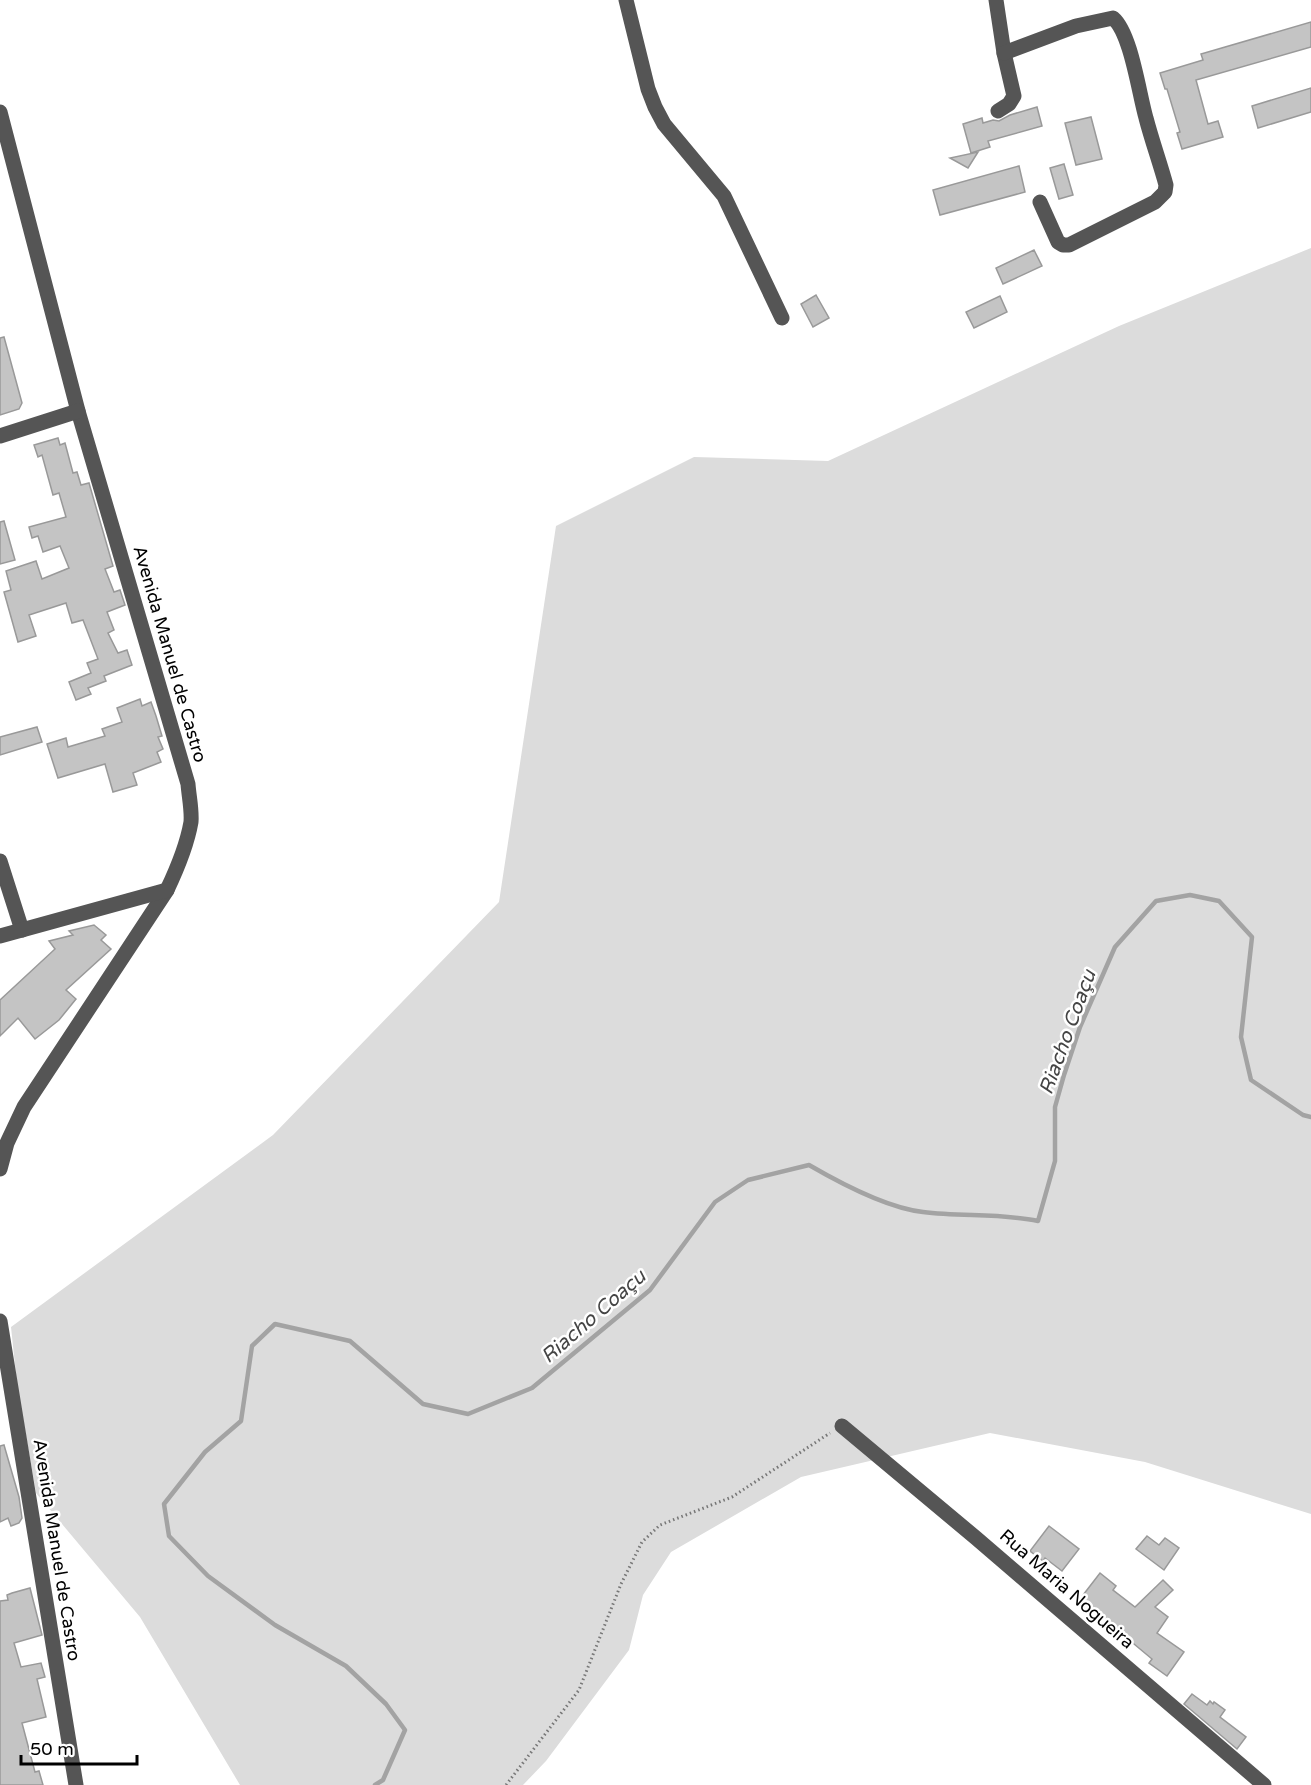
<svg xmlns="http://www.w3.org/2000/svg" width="1311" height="1785" viewBox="0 0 1311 1785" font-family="'Varela Round',sans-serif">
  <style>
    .green { fill: #dcdcdc }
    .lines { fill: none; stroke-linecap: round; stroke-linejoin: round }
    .stream { stroke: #a3a3a3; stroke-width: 4.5 }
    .building { fill: #c4c4c4; stroke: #999; stroke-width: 1.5 }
    .path { stroke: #777; stroke-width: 3; stroke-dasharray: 1.5 3; stroke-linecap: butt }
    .minor { stroke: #555; stroke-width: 15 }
    .labels { text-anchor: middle; stroke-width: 5; stroke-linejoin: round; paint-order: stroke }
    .street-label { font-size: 18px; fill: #000; stroke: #fff }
    .water-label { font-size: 20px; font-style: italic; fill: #444; stroke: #fff }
  </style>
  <rect width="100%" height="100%" fill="#fff"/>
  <path class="green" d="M1311 248V1514L1145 1462 990 1433 801 1477 671 1552 643 1595 629 1650 546 1761 523 1785H240L140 1617 36 1493 17 1384 11 1327 273 1135 499 902 556 526 694 457 828 461 1119 326Z"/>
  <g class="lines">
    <path class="stream" d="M375 1785 383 1780 405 1730 386 1704 346 1666 275 1625 208 1576 169 1536 164 1504 205 1452 241 1421 252 1346 275 1324 350 1341 423 1404 468 1414 532 1388 650 1290 715 1202 748 1180 809 1165C840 1183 887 1208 923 1212 961 1217 1000 1213 1038 1221L1055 1161V1107L1064 1075 1080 1027 1115 947 1156 901 1190 895 1219 901 1252 937 1241 1037 1251 1080 1303 1115 1311 1117"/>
  </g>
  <g class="building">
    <path d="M1311 22V47L1196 80 1208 124 1218 121 1223 137 1182 149 1177 133 1180 132 1167 89H1165L1160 73 1203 60 1201 54Z"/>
    <path d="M1311 88V112L1258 128 1252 106Z"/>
    <path d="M1037 107 1042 126 988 141 990 147 971 153 963 124 982 118 983 123 993 120 999 121 1010 115Z"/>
    <path d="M1091 117 1102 159 1076 165 1065 123Z"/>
    <path d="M978 152 968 168 950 158Z"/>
    <path d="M1064 164 1073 195 1059 199 1050 168Z"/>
    <path d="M1019 166 1025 192 940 215 933 190Z"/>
    <path d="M1034 250 1042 266 1003 284 996 268Z"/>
    <path d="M816 295 829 318 813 327 801 304Z"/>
    <path d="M1000 296 1007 312 974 328 966 312Z"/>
    <path d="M4 337 22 403 19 409 0 415V338Z"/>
    <path d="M58 438 60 445 65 443 73 473 77 472 81 485 89 483 113 566 105 569 114 592 120 590 125 605 107 612 114 630 108 633 118 653 127 650 132 665 104 676 106 681 88 688 91 694 76 700 69 682 91 673 87 663 98 659 83 620 72 623 66 603 29 615 36 636 18 642 4 592 11 590 6 571 36 561 42 579 69 568 60 546 43 552 38 536 32 538 29 527 66 517 59 493 53 495 42 455 38 457 34 445Z"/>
    <path d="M4 521 15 560 0 564V522Z"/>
    <path d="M140 699 142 706 151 702 156 716 162 736 158 737 163 749 157 752 161 762 133 773 137 785 113 792 105 764 58 778 47 744 66 738 68 747 105 736 102 729 122 722 117 708Z"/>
    <path d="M37 727 42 742 0 755V737Z"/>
    <path d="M94 925 106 935 101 940 111 949 66 990 76 999 59 1020 35 1039 18 1018 0 1036V1000L55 949 49 941 73 935 69 931Z"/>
    <path d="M4 1445 19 1497 22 1518 19 1523 11 1526 8 1518 0 1522V1446Z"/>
    <path d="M1049 1526 1079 1549 1062 1571 1045 1558 1043 1561 1030 1551Z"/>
    <path d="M1147 1536 1159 1545 1165 1538 1179 1548 1164 1570 1136 1549Z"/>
    <path d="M1100 1573 1116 1586 1113 1590 1135 1607 1163 1580 1173 1590 1155 1607 1168 1617 1157 1633 1184 1652 1167 1676 1149 1663 1152 1659 1080 1599Z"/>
    <path d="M30 1588 42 1635 14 1643 21 1667 41 1663 45 1677 37 1679 46 1717 22 1723 35 1772 39 1771 43 1785H0V1601L8 1600 7 1595 12 1593Z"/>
    <path d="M1192 1694 1207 1705 1210 1701 1213 1704 1214 1702 1225 1710 1220 1717 1246 1737 1237 1749 1184 1704Z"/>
  </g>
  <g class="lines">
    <path class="path" d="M506 1785 579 1690 621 1584 642 1542 660 1525 732 1497 830 1433"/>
    <g class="minor">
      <path d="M626 0 648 89 655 107 664 124 724 196 782 318"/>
      <path d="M996 0 1004 53 1014 96 1009 104 998 111"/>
      <path d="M1004 53 1076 26 1113 18C1131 33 1139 94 1146 118 1152 141 1160 163 1166 185L1165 192 1155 202 1069 245H1063L1058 242 1040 202"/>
      <path d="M0 112 78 411 188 784C189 797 192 810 191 822 187 845 177 869 167 890L24 1107 7 1143 0 1169"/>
      <path d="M0 436 78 411"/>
      <path d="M0 861 22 930"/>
      <path d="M0 936 167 890"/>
      <path d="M0 1321 76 1785"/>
      <path d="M842 1426 976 1538 1264 1785"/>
    </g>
  </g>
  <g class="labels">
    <g class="street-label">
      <text transform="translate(170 654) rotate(74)" y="6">Avenida Manuel de Castro</text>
      <text transform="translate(57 1550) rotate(81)" y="6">Avenida Manuel de Castro</text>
      <text transform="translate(1067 1589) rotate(41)" y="6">Rua Maria Nogueira</text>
    </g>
    <g class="water-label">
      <text transform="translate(1067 1032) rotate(-70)" y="7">Riacho Coaçu</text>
      <text transform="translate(593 1316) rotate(-41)" y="7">Riacho Coaçu</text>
    </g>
  </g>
  <path d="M21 1755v9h116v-9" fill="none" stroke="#000000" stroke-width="3"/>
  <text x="30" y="1755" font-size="18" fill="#000000" stroke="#ffffff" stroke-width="4.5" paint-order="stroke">50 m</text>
</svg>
